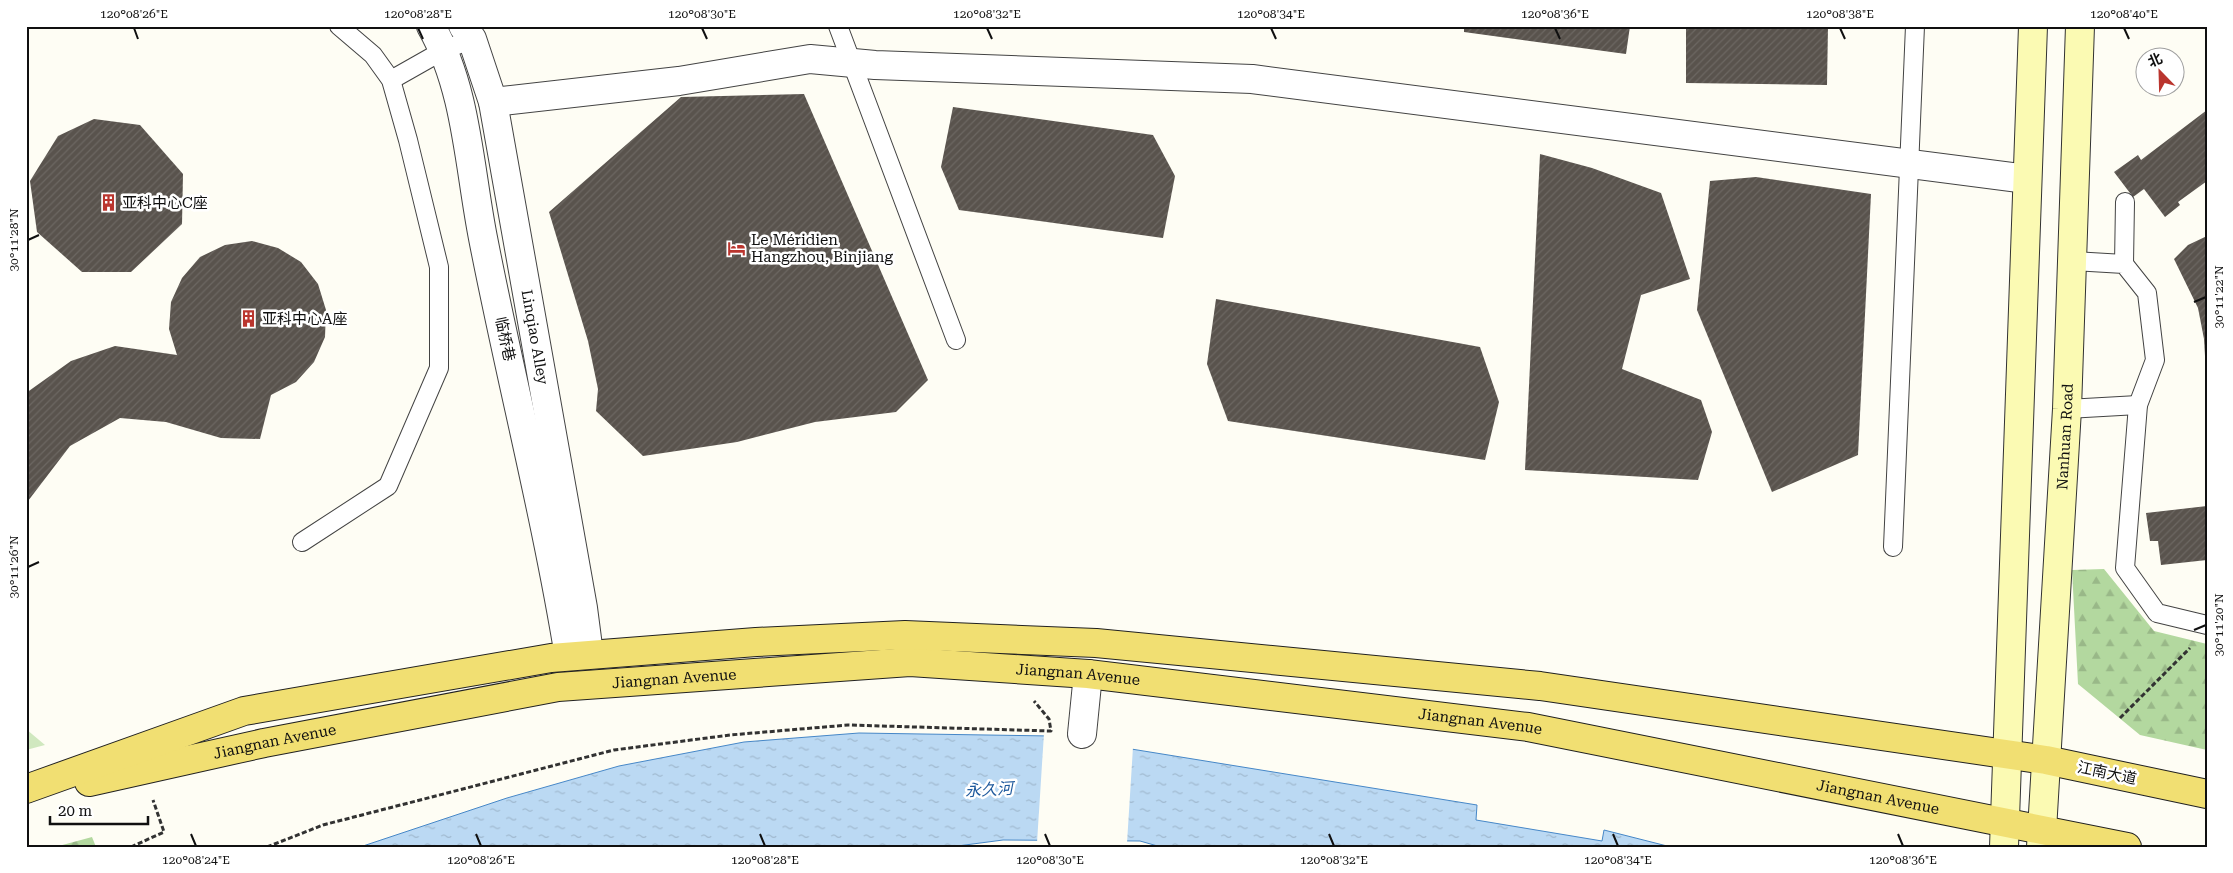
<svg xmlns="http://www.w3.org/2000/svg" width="2233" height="873" viewBox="0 0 2233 873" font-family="'Roboto Serif','Noto Sans SC',serif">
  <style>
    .grass { fill: #d0e8bf }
    .forest { fill: url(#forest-firs) }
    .water { fill: url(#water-ripples); stroke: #4687c7 }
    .pier { fill: #fefdf4 }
    .building { fill: url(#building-hatch) }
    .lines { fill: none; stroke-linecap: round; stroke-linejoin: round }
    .service-casing { stroke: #434343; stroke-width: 20 }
    .minor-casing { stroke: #434343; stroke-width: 30 }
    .secondary-casing { stroke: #323232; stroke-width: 30 }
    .primary-casing { stroke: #212121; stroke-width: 30 }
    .path { stroke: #323232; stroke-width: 3; stroke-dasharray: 5 2.5; stroke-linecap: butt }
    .service { stroke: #fff; stroke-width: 18 }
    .minor { stroke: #fff; stroke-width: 28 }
    .secondary { stroke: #fbfab3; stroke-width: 28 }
    .primary { stroke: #f1df72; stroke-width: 28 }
    .ticks { fill: none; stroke: #101010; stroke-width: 2 }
    .labels { text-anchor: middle; stroke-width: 5; stroke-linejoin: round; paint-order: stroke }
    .poi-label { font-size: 15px; fill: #101010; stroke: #fff; text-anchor: start }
    .street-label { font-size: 15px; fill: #101010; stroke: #fff }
    .water-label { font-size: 16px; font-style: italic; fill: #1f5a9d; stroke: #fff }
    .neatline { fill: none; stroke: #101010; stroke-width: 2 }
    .ticks-label { font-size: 12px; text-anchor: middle; fill: #101010 }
  </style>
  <defs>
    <pattern id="forest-firs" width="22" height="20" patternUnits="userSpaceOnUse" patternTransform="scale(1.25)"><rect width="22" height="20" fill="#b3d89f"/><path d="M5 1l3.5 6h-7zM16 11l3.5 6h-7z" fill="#99b888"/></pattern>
    <pattern id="water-ripples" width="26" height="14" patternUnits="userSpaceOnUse" patternTransform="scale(1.25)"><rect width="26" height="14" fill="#bbd9f3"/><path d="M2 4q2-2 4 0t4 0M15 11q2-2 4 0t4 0" fill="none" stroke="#a0b9cf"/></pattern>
    <pattern id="building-hatch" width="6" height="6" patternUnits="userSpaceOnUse" patternTransform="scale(1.25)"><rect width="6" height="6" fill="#59534d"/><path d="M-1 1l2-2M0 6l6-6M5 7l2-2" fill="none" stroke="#6c6762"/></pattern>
  </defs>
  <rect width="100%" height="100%" fill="#fefdf4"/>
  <path class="grass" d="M26 729 45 745 26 750Z"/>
  <g class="forest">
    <path d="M2104 569 2154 631 2207 644V750L2140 735 2078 684 2072 570Z"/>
    <path d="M92 837 96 847H55Z"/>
  </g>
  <path class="water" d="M859 733 1051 736 1477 805 1476 820 1602 841 1604 830 1671 847H1161L1140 841 1003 840 950 847H360L507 798 619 766 744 742Z"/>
  <path class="pier" d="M1044 733 1133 747 1127 843H1037Z"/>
  <g class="building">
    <path d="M1464 26H1630L1626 54 1464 32Z"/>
    <path d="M1686 26H1828L1827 85 1686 83Z"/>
    <path d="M804 94 928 380 896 412 815 422 737 442 643 456 596 411 598 389 588 341 549 212 681 97Z"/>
    <path d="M953 107 1153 135 1175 176 1163 238 959 210 941 167Z"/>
    <path d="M2207 110V181L2178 202 2180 205 2165 217 2144 189 2133 197 2114 172 2138 155 2141 160Z"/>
    <path d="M94 119 140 125 183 174 182 224 131 272H82L37 232 30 181 58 136Z"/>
    <path d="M1540 154 1592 168 1661 193 1690 279 1641 295 1622 369 1701 400 1712 432 1698 480 1525 470Z"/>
    <path d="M1756 177 1871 194 1858 455 1772 492 1697 310 1710 181Z"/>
    <path d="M2207 236V356H2205L2204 339 2198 308 2174 259 2188 245Z"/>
    <path d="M252 241 278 248 301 262 318 284 326 310 325 337 314 362 296 382 271 395 260 439 221 438 166 422 120 418 70 446 28 501 26 498V393L71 361 115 346 177 355 169 329 171 302 182 278 200 257 225 245Z"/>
    <path d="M1216 299 1480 347 1499 402 1485 460 1228 421 1207 364Z"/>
    <path d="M2207 506V560L2161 565 2158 541H2150L2146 513Z"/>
  </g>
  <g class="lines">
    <defs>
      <g id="service">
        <path d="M838 26 956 340"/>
        <path d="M391 80 444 50 472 39"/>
        <path d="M2073 261 2124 264 2147 293 2155 360 2138 405 2125 568 2157 613 2207 625"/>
        <path d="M2124 264 2125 202"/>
        <path d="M2067 409 2138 405"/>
        <path d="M302 542 388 486 439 368V267L408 140 391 80 373 55 339 26"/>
        <path d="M1893 547 1915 26"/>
      </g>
      <g id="minor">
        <path d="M431 26C467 89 469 167 483 238 510 377 546 515 569 656"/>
        <path id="s1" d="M463 26 472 39 493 102 583 608 589 654"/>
        <path d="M493 102 679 81 810 59 875 65 1252 79 2027 179"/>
        <path d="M1082 734 1088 674"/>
      </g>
      <g id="secondary">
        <path d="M2004 847 2033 26"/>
        <path id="s2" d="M2041 847 2067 409 2080 26"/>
      </g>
      <g id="primary">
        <path id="s3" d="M89 782 264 743 558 687 910 662 1088 674 1528 727 2127 847"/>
        <path d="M26 789 244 711 551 658 756 642 905 635 1096 643 1540 686 2046 760 2207 794"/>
      </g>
    </defs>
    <use href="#service" class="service-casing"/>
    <use href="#minor" class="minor-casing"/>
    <use href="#secondary" class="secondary-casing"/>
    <use href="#primary" class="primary-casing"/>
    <g class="path">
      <path d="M2120 718 2190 648"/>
      <path d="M131 847 164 832 153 800"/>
      <path d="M267 847 323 825 614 750 730 735 848 725 1051 731 1049 719 1034 701"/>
    </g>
    <use href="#service" class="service"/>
    <use href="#minor" class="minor"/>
    <use href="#secondary" class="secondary"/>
    <use href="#primary" class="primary"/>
  </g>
  <path class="ticks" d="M134 28 138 39M418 28 423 39M702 28 707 39M987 28 992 39M1271 28 1276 39M1555 28 1560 39M1840 28 1845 39M2124 28 2129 39M28 240 39 235M2194 302 2206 297M28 567 39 562M2194 630 2206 625M191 834 196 846M476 834 481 846M760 834 765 846M1045 834 1050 846M1329 834 1334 846M1613 834 1618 846M1898 834 1903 846"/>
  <defs>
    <symbol id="building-bare" viewBox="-9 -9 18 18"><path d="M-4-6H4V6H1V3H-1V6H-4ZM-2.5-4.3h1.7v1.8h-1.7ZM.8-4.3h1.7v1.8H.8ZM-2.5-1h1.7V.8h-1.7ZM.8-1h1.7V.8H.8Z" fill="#ba352e" stroke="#fff" stroke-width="2.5" paint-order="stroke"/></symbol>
    <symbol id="hotel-bare" viewBox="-9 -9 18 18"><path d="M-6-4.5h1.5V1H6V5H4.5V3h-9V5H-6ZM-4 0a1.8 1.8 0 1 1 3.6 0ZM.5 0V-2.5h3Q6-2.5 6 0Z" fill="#ba352e" stroke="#fff" stroke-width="2.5" paint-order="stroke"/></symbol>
  </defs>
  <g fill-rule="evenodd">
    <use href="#building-bare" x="96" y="190" width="25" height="25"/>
    <use href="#hotel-bare" x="724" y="236" width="25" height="25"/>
    <use href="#building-bare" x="236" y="306" width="25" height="25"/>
  </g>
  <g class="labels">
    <g class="poi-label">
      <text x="122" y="208">亚科中心C座</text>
      <text x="751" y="245">Le Méridien<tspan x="751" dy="17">Hangzhou, Binjiang</tspan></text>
      <text x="262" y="324">亚科中心A座</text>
    </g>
    <g class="street-label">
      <text dy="5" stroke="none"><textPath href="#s1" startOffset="321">Linqiao Alley</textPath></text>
      <text transform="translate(505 339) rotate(78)" y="5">临桥巷</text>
      <text dy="5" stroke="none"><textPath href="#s2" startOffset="411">Nanhuan Road</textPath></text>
      <text dy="5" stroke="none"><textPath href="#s3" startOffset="1000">Jiangnan Avenue</textPath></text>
      <text dy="5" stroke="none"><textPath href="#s3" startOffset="595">Jiangnan Avenue</textPath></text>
      <text dy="5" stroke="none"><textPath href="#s3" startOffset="1405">Jiangnan Avenue</textPath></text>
      <text dy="5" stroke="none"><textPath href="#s3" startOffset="190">Jiangnan Avenue</textPath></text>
      <text transform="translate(2107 773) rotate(12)" y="5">江南大道</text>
      <text dy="5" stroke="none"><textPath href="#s3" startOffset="1810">Jiangnan Avenue</textPath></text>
    </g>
    <g class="water-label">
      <text transform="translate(989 789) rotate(-3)" y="6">永久河</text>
    </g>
  </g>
  <rect width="2233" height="873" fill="none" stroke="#ffffff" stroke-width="55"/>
  <g transform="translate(2160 72) rotate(337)"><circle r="24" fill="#ffffff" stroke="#9f9f9f"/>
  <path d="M0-4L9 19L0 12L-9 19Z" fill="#ba352e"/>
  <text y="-8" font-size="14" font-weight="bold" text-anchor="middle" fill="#101010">北</text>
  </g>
  <path d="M50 816v8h98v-8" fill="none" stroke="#101010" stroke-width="2.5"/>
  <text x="58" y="816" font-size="15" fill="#101010" stroke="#ffffff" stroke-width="4" paint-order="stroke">20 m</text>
  <rect x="28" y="28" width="2178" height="818" class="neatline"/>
  <g class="ticks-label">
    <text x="134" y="18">120°08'26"E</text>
    <text x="418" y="18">120°08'28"E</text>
    <text x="702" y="18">120°08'30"E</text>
    <text x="987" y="18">120°08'32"E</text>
    <text x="1271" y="18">120°08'34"E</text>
    <text x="1555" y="18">120°08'36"E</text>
    <text x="1840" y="18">120°08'38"E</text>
    <text x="2124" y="18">120°08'40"E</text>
    <text transform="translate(14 240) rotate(-90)" y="4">30°11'28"N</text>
    <text transform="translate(2219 297) rotate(-90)" y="4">30°11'22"N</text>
    <text transform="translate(14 567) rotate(-90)" y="4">30°11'26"N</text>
    <text transform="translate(2219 625) rotate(-90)" y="4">30°11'20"N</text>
    <text x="196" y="864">120°08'24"E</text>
    <text x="481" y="864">120°08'26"E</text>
    <text x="765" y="864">120°08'28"E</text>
    <text x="1050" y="864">120°08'30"E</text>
    <text x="1334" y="864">120°08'32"E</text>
    <text x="1618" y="864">120°08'34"E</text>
    <text x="1903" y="864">120°08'36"E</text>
  </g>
</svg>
